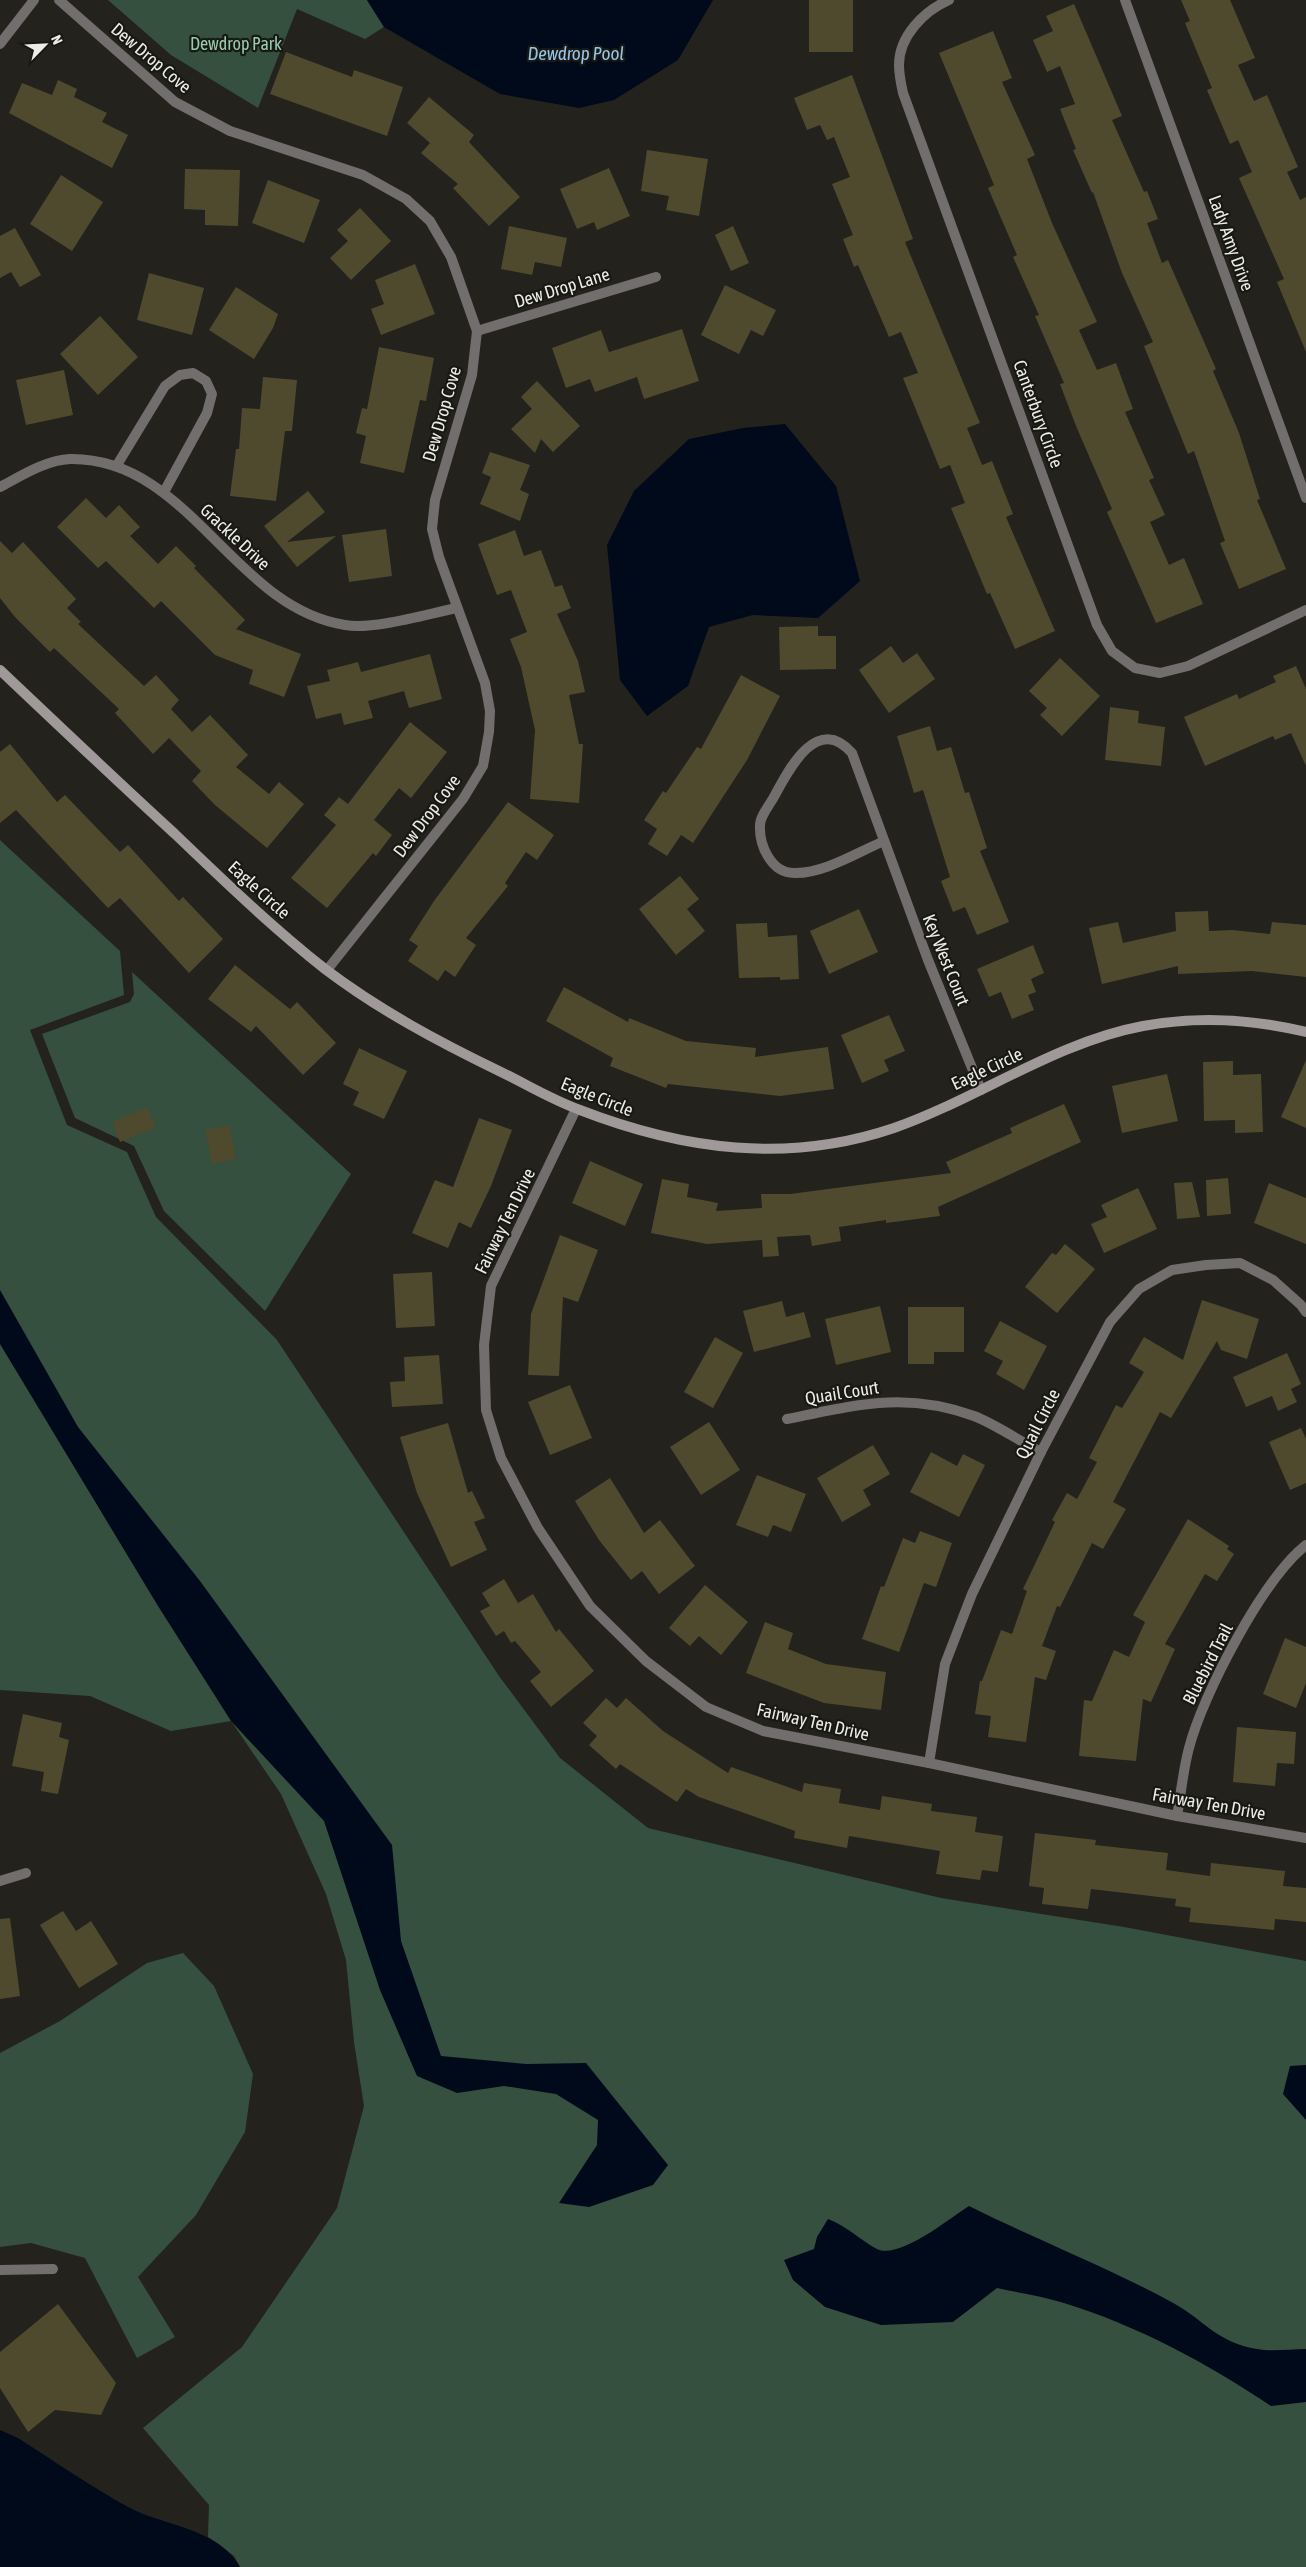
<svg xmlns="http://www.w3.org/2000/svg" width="1306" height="2567" viewBox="0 0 1306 2567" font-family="'Asap Condensed',sans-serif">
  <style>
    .green { fill: #35503f }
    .water { fill: #000a1a }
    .building { fill: #4f4a2e }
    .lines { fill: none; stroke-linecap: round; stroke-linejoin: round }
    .street { stroke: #716e6d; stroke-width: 10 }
    .secondary { stroke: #9f9a99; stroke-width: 10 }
    .labels { text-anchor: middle; stroke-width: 4.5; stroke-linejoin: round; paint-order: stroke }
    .park-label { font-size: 18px; fill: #96cdab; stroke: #191914 }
    .street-label { font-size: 18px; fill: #edece9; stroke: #191914 }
    .water-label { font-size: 19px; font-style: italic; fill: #96c4eb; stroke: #191914 }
  </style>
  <rect width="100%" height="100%" fill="#23221d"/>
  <g class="green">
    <path d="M108 0H367L384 27 365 39 297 9 258 108 171 55Z"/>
    <path d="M0 840 120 951 124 995 30 1030 67 1125 127 1152 156 1217 277 1340 499 1676 560 1758 648 1828 941 1898 1124 1927 1306 1961V2567H240L234 2556 208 2537 209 2505 143 2428 242 2347 337 2208 364 2106 354 2042 346 1960 326 1894 281 1794 231 1721 171 1731 90 1696 0 1690Z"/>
    <path d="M132 972 351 1174 265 1311 164 1211 134 1146 75 1118 42 1034 130 1002 134 994Z"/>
    <path d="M183 1953 214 1986 253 2074 245 2132 196 2215 138 2277 175 2337 137 2358 85 2258 31 2243 0 2247V2053L60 2021 147 1963Z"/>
  </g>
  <g class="water">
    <path d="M367 0H713L678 60 614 100 579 108 500 94 384 27Z"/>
    <path d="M785 424 836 486 860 581 818 618 753 615 709 627 688 686 647 716 620 680 607 545 634 491 689 439 743 428Z"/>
    <path d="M0 1290 78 1427 200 1581 392 1845 401 1941 441 2056 526 2064 586 2063 668 2165 653 2185 589 2207 559 2203 597 2145 598 2120 556 2094 504 2086 457 2093 417 2076 380 1990 324 1821 231 1721 158 1606 0 1344Z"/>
    <path d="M1306 2065V2120L1283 2094 1290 2066Z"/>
    <path d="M969 2206C1037 2240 1108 2267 1175 2304 1205 2321 1218 2343 1257 2349 1272 2352 1290 2349 1306 2349V2402L1271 2406C1207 2363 1138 2326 1064 2303 1042 2296 1019 2293 997 2288L953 2322 881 2325 825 2307 793 2280 784 2260 814 2249 817 2237 828 2219C847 2226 860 2240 877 2249 899 2260 950 2218 969 2206Z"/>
    <path d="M0 2430 18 2438C54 2461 90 2486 128 2507 165 2527 217 2527 240 2567H0Z"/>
  </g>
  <g class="building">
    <rect x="809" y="0" width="44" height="52"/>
    <path d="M1181 0H1230L1255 58 1238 65 1254 101 1267 95 1298 167 1287 172 1300 200 1306 197V352L1277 282 1284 279 1239 178 1252 172 1238 140 1230 144 1207 90 1212 88 1185 23 1190 21Z"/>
    <path d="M1074 4 1122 116 1112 120 1144 192 1147 191 1158 219 1147 223 1162 263 1168 260 1216 369 1213 371 1239 433 1260 499 1257 500 1286 569 1239 589 1220 543 1225 541 1194 451 1188 454 1144 346 1153 342 1122 273 1093 192 1092 193 1073 150 1076 149 1060 109 1075 104 1060 66 1047 72 1033 40 1053 31 1046 16Z"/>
    <path d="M993 31 1012 78 1002 82 1035 155 1027 159 1052 223 1097 322 1079 330 1097 370 1116 363 1133 409 1125 412 1154 478 1149 480 1165 515 1150 522 1169 565 1184 558 1203 604 1156 623 1107 512 1112 509 1076 426 1060 384 1064 383 1035 316 1039 315 1013 257 1017 255 988 188 994 185 939 53Z"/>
    <path d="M286 52 352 77 354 70 403 87 387 136 270 94Z"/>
    <path d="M852 75 913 239 905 242 980 423 967 428 982 465 992 461 1013 514 1006 517 1055 631 1015 649 990 593 987 594 951 508 965 503 950 465 940 469 903 378 918 373 901 332 889 337 858 265 854 267 843 239 853 235 832 184 850 177 834 137 827 140 820 125 807 130 794 98Z"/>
    <path d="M58 80 77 89 74 97 107 113 102 122 128 135 112 168 9 113 22 83 52 95Z"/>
    <path d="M429 97 474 135 469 142 520 197 489 226 453 188 458 184 421 153 430 143 407 123Z"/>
    <path d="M647 150 708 159 699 216 666 210 669 196 641 191Z"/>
    <path d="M609 168 630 216 597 230 594 222 577 229 560 189Z"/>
    <path d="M185 169 240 170 238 226 205 225V210L184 209Z"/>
    <path d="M61 175 103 202 72 251 30 224Z"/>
    <path d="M268 180 320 200 304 243 252 223Z"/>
    <path d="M360 208 391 241 351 280 330 258 348 241 337 230Z"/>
    <path d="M509 226 567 238 561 267 535 262 532 275 501 269Z"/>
    <path d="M733 226 749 263 731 271 715 235Z"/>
    <path d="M15 228 41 275 20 287 11 272 0 278V236Z"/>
    <path d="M415 264 435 314 381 335 371 309 384 304 375 280Z"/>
    <path d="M149 273 204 288 192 335 137 320Z"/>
    <path d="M725 285 776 310 763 336 751 330 739 354 701 335Z"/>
    <path d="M236 287 278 314 273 328 254 359 209 330Z"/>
    <path d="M100 316 138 357 98 395 60 354Z"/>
    <path d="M682 329 699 381 644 399 637 377 595 392 590 379 566 388 552 348 601 330 609 352Z"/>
    <path d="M379 347 434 358 426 401 420 400 404 473 360 463 366 436 356 433 362 408 367 409Z"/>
    <path d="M64 370 73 415 26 425 16 380Z"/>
    <path d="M263 377 297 380 292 431H285L276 501 230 496 236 449H239L242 408 260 409Z"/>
    <path d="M537 381 580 426 553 452 541 439 535 453 511 429 532 409 521 397Z"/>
    <path d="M490 452 530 465 520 490 529 494 520 521 480 504 491 477 482 473Z"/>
    <path d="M308 491 325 512 287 542 336 536 297 567 264 526Z"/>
    <path d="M86 498 106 518 119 505 140 527 130 536 158 564 176 546 196 566 194 568 245 620 236 629 301 654 284 697 249 684 253 670 215 655 161 601 154 608 106 561 98 568 57 527Z"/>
    <path d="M386 529 392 576 349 582 342 535Z"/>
    <path d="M515 530 524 556 541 550 555 587 562 585 571 608 557 614 578 661 585 692 569 695 579 744H583L579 803 530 799 535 730 521 667 510 639 527 632 511 590 497 595 478 544Z"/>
    <path d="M0 541 12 553 23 542 76 599 67 608 81 622 78 624 144 686 156 675 179 700 171 709 192 732 210 715 248 755 236 767 269 794 279 782 304 804 267 848 215 805 192 781 201 771 169 738 153 754 115 713 119 709 54 648 50 652 15 617 0 598Z"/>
    <path d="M818 626V636H836V669L780 670 779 627Z"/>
    <path d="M891 646 903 663 917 653 935 679 889 713 859 670Z"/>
    <path d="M430 654 442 699 409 708 404 691 368 701 373 718 344 725 341 713 316 719 307 686 330 681 327 670 358 662 361 672Z"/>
    <path d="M1060 658 1100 696 1062 736 1040 715 1047 708 1029 691Z"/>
    <path d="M1296 666 1306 689V766L1291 733 1275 740 1273 736 1205 766 1184 717 1237 694 1239 699 1276 682 1273 676Z"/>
    <path d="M741 675 780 696 747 760 693 843 681 835 667 856 648 844 657 829 644 820 663 791 666 793 697 747 701 749Z"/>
    <path d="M1110 707 1139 711 1138 723 1165 727 1161 766 1105 760Z"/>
    <path d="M410 722 447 752 411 798 399 788 374 820 392 835 376 856 373 853 327 908 291 878 336 825 324 815 339 797 348 804Z"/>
    <path d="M930 726 937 751 951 747 965 793 969 792 987 848 980 851 1009 922 977 935 965 907 953 912 941 881 950 877 923 790 914 793 897 736Z"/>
    <path d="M10 744 57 802 65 795 120 852 128 845 179 901 183 897 223 939 189 973 120 898 108 908 16 810 0 823V752Z"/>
    <path d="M508 802 554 835 537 860 526 852 505 883 508 886 466 938 476 945 455 977 445 970 438 981 408 961 418 946 409 940 434 901Z"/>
    <path d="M680 876 699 899 687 909 705 931 676 955 639 909Z"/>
    <path d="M859 909 878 952 829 974 810 931Z"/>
    <path d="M1208 911 1209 931 1232 930 1270 934 1272 922 1306 925V977L1252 971 1178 974V966L1102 984 1089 928 1118 922 1123 943 1176 931 1175 912Z"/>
    <path d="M767 923 768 937 797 935 799 979 780 980V977L739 978 736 924Z"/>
    <path d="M1033 945 1044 973 1031 979 1036 992 1028 995 1034 1010 1012 1019 1001 992 989 997 977 969Z"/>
    <path d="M235 965 290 1009 297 1002 336 1043 303 1075 256 1026 251 1032 208 999Z"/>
    <path d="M564 987 628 1022 629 1018 686 1041 756 1048 755 1057 828 1047 834 1089 780 1096 668 1084 666 1088 610 1066 613 1058 546 1021Z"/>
    <path d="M889 1015 905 1051 884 1060 889 1071 862 1083 841 1035Z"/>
    <path d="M359 1048 407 1071 384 1119 353 1105 359 1092 343 1084Z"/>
    <path d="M1306 1060V1128L1281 1117Z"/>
    <path d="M1233 1061V1075L1261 1074 1263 1132 1235 1133V1120L1204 1121 1203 1062Z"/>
    <path d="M1167 1074 1178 1121 1122 1133 1112 1086Z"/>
    <path d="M1064 1104 1081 1142 938 1207 940 1216 886 1223V1220L839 1227 841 1241 812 1246 810 1235 777 1237 779 1256 763 1257 762 1240 707 1244 651 1233 662 1179 689 1184 687 1197 718 1203 716 1211 762 1208 761 1194H790L951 1173 946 1162 1012 1133 1010 1128Z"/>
    <path d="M147 1107 156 1127 120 1142 112 1122Z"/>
    <path d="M479 1118 512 1130 491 1186 471 1228 459 1222 448 1248 412 1233 435 1180 453 1187Z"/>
    <path d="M229 1125 236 1159 212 1164 205 1130Z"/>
    <path d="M590 1161 643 1184 625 1226 572 1203Z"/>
    <path d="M1228 1178 1231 1214 1207 1216 1206 1180Z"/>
    <path d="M1192 1182 1200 1217 1177 1219 1174 1183Z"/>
    <path d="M1269 1183 1306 1198V1244L1254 1223Z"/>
    <path d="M1138 1188 1157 1229 1104 1253 1091 1224 1107 1217 1101 1205Z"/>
    <path d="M560 1235 598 1250 578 1302 563 1297 559 1376 528 1375 531 1314Z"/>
    <path d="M1065 1244 1095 1269 1057 1313 1025 1287 1052 1253 1056 1255Z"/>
    <path d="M432 1272 435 1326 396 1328 393 1274Z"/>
    <path d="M1202 1300 1259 1319 1247 1359 1221 1350 1217 1341 1171 1418 1160 1412 1113 1502 1126 1509 1103 1549 1092 1543 1060 1607 1057 1606 1042 1646 1056 1651 1046 1680 1035 1677 1026 1742 988 1737 991 1716 975 1714 980 1681H982L1001 1630 1012 1634 1027 1591 1023 1589 1055 1522 1052 1520 1067 1493 1077 1499 1097 1462 1089 1458 1116 1405 1122 1408 1144 1372 1129 1363 1144 1337 1183 1360Z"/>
    <path d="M782 1301 786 1317 804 1312 811 1337 754 1352 743 1311Z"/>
    <path d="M880 1306 891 1352 836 1365 825 1319Z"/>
    <path d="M908 1307H964V1352H934V1364H908Z"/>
    <path d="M1000 1321 1047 1346 1024 1390 996 1374 1003 1361 984 1351Z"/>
    <path d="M715 1337 743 1353 713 1408 684 1392Z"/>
    <path d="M1287 1353 1301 1384 1291 1389 1297 1402 1278 1411 1272 1396 1246 1407 1233 1377Z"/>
    <path d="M439 1355 443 1404 392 1407 390 1382 405 1381 404 1357Z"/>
    <path d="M570 1385 592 1438 550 1455 528 1402Z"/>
    <path d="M709 1422 740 1470 701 1495 670 1447Z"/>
    <path d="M448 1423 468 1493 472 1491 485 1518 474 1522 487 1550 451 1567 417 1493 400 1437Z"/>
    <path d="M1301 1428 1306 1439V1483L1290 1490 1269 1442Z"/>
    <path d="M873 1445 890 1474 863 1490 871 1505 842 1522 817 1478Z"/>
    <path d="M931 1452 957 1466 963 1454 985 1465 959 1517 910 1492Z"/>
    <path d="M757 1475 806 1494 791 1532 773 1525 768 1537 736 1525Z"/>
    <path d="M610 1478 644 1533 660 1520 695 1566 659 1594 642 1571 631 1580 599 1540 575 1501Z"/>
    <path d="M1188 1519 1229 1546 1227 1549 1234 1554 1217 1581 1205 1574 1165 1644 1175 1649 1151 1702 1143 1699 1136 1761 1079 1756 1084 1700 1092 1701 1114 1650 1129 1657 1145 1622 1133 1615Z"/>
    <path d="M920 1531 952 1543 936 1587 924 1583 899 1652 862 1639 881 1586 884 1587 903 1538 915 1543Z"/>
    <path d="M504 1579 518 1603 533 1594 556 1632 559 1629 594 1671 551 1707 530 1681 541 1672 515 1641 511 1643 504 1631 496 1636 480 1611 490 1606 482 1593Z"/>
    <path d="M705 1585 748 1622 721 1655 699 1636 690 1646 669 1628Z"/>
    <path d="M765 1622 793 1633 788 1649 826 1664 886 1672 881 1710 824 1703 746 1673Z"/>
    <path d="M1285 1638 1306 1647V1683L1296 1708 1263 1694Z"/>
    <path d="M606 1698 617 1708 626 1698 663 1731 728 1773 731 1767 802 1792 804 1783 841 1789 839 1803 880 1810 882 1796 932 1804 931 1811 977 1817 975 1832 1003 1836 998 1872 982 1870 980 1880 936 1874 940 1851 849 1836 847 1848 794 1838 795 1831 699 1797 686 1789 677 1802 620 1764 616 1769 589 1745 597 1736 583 1723Z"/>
    <path d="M23 1714 62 1723 59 1737 69 1740 58 1794 41 1791 44 1772 12 1766Z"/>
    <path d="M1237 1727 1296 1732 1294 1764 1277 1763 1275 1786 1233 1782Z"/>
    <path d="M1035 1833 1096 1840 1095 1845 1168 1853 1166 1870 1210 1876 1211 1863 1285 1871 1283 1886 1306 1888V1922L1275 1919 1274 1930 1189 1922 1191 1908 1175 1906 1176 1899 1091 1889 1088 1909 1042 1904 1044 1888 1029 1886Z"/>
    <path d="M63 1911 76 1931 91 1921 118 1964 79 1988 40 1925Z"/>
    <path d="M10 1918 20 1996 0 1999V1919Z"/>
    <path d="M58 2304 116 2383 101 2415 55 2410 28 2432 0 2388V2352Z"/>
  </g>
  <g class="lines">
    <g class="street">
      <path d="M59 0 175 102 230 131 363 175 406 199 430 221 451 257 477 331 472 375 435 500 432 529 439 557 485 683 490 711 489 732 483 766 463 799 327 970"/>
      <path d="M949 0C924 11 899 36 899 65 899 74 901 84 903 93L1097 625 1112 651 1135 668 1160 673 1188 666 1306 610"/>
      <path d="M1125 0 1306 498"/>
      <path d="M0 44 34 0"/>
      <path d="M477 331 656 277"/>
      <path d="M117 465 165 386 180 375 193 373 206 381 212 394 207 413 164 492"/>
      <path d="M0 487C21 476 46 460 70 459 189 457 233 608 345 625 374 630 427 614 457 608"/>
      <path d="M882 842C856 853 823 874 794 873 771 873 759 845 760 825 760 816 771 803 775 795 790 767 818 714 852 753L928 960 981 1090"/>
      <path d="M576 1109 491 1286 484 1345 486 1410 501 1458 538 1528 590 1606 646 1661 706 1707 763 1731 929 1763 1177 1816 1306 1838"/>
      <path d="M787 1419C856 1405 905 1391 974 1416 997 1425 1019 1441 1041 1452"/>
      <path d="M929 1763 945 1664 972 1594 1041 1452 1110 1322 1139 1289 1172 1270 1206 1265 1240 1263 1273 1280 1301 1305 1306 1312"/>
      <path d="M1177 1816C1181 1794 1183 1770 1189 1748 1203 1694 1263 1579 1306 1545"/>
      <path d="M0 1881 26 1873"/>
      <path d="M0 2270 53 2269"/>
    </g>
    <path class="secondary" d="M0 670C58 725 116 780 175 834 224 881 272 927 325 969 379 1010 439 1042 499 1071 526 1084 552 1100 580 1110 683 1150 788 1164 894 1128 977 1099 1056 1042 1143 1026 1198 1016 1252 1019 1306 1032"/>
  </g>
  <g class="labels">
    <g class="park-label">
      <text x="236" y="50">Dewdrop Park</text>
    </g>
    <g class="street-label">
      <text transform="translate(151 58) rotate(40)" y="6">Dew Drop Cove</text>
      <text transform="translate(1231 243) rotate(70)" y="6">Lady Amy Drive</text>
      <text transform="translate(562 288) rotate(-17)" y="6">Dew Drop Lane</text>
      <text transform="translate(442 414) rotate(-74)" y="6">Dew Drop Cove</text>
      <text transform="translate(1038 414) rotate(70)" y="6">Canterbury Circle</text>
      <text transform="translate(235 537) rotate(43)" y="6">Grackle Drive</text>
      <text transform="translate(427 816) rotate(-53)" y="6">Dew Drop Cove</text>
      <text transform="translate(259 890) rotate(42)" y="6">Eagle Circle</text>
      <text transform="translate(946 960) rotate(68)" y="6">Key West Court</text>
      <text transform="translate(987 1069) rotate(-25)" y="6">Eagle Circle</text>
      <text transform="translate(597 1097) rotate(22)" y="6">Eagle Circle</text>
      <text transform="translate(505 1221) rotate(-64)" y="6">Fairway Ten Drive</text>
      <text transform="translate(842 1393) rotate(-9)" y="6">Quail Court</text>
      <text transform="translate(1038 1424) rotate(-63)" y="6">Quail Circle</text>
      <text transform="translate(1208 1664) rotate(-63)" y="6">Bluebird Trail</text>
      <text transform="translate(813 1722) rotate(13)" y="6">Fairway Ten Drive</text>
      <text transform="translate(1209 1804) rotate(10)" y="6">Fairway Ten Drive</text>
    </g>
    <g class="water-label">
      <text x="576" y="60">Dewdrop Pool</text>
    </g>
  </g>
  <g transform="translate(45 45) rotate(66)" stroke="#191914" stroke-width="4" paint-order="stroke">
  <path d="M0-4L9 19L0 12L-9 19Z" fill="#edece9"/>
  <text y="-8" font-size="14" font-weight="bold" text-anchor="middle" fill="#edece9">N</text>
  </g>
</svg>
